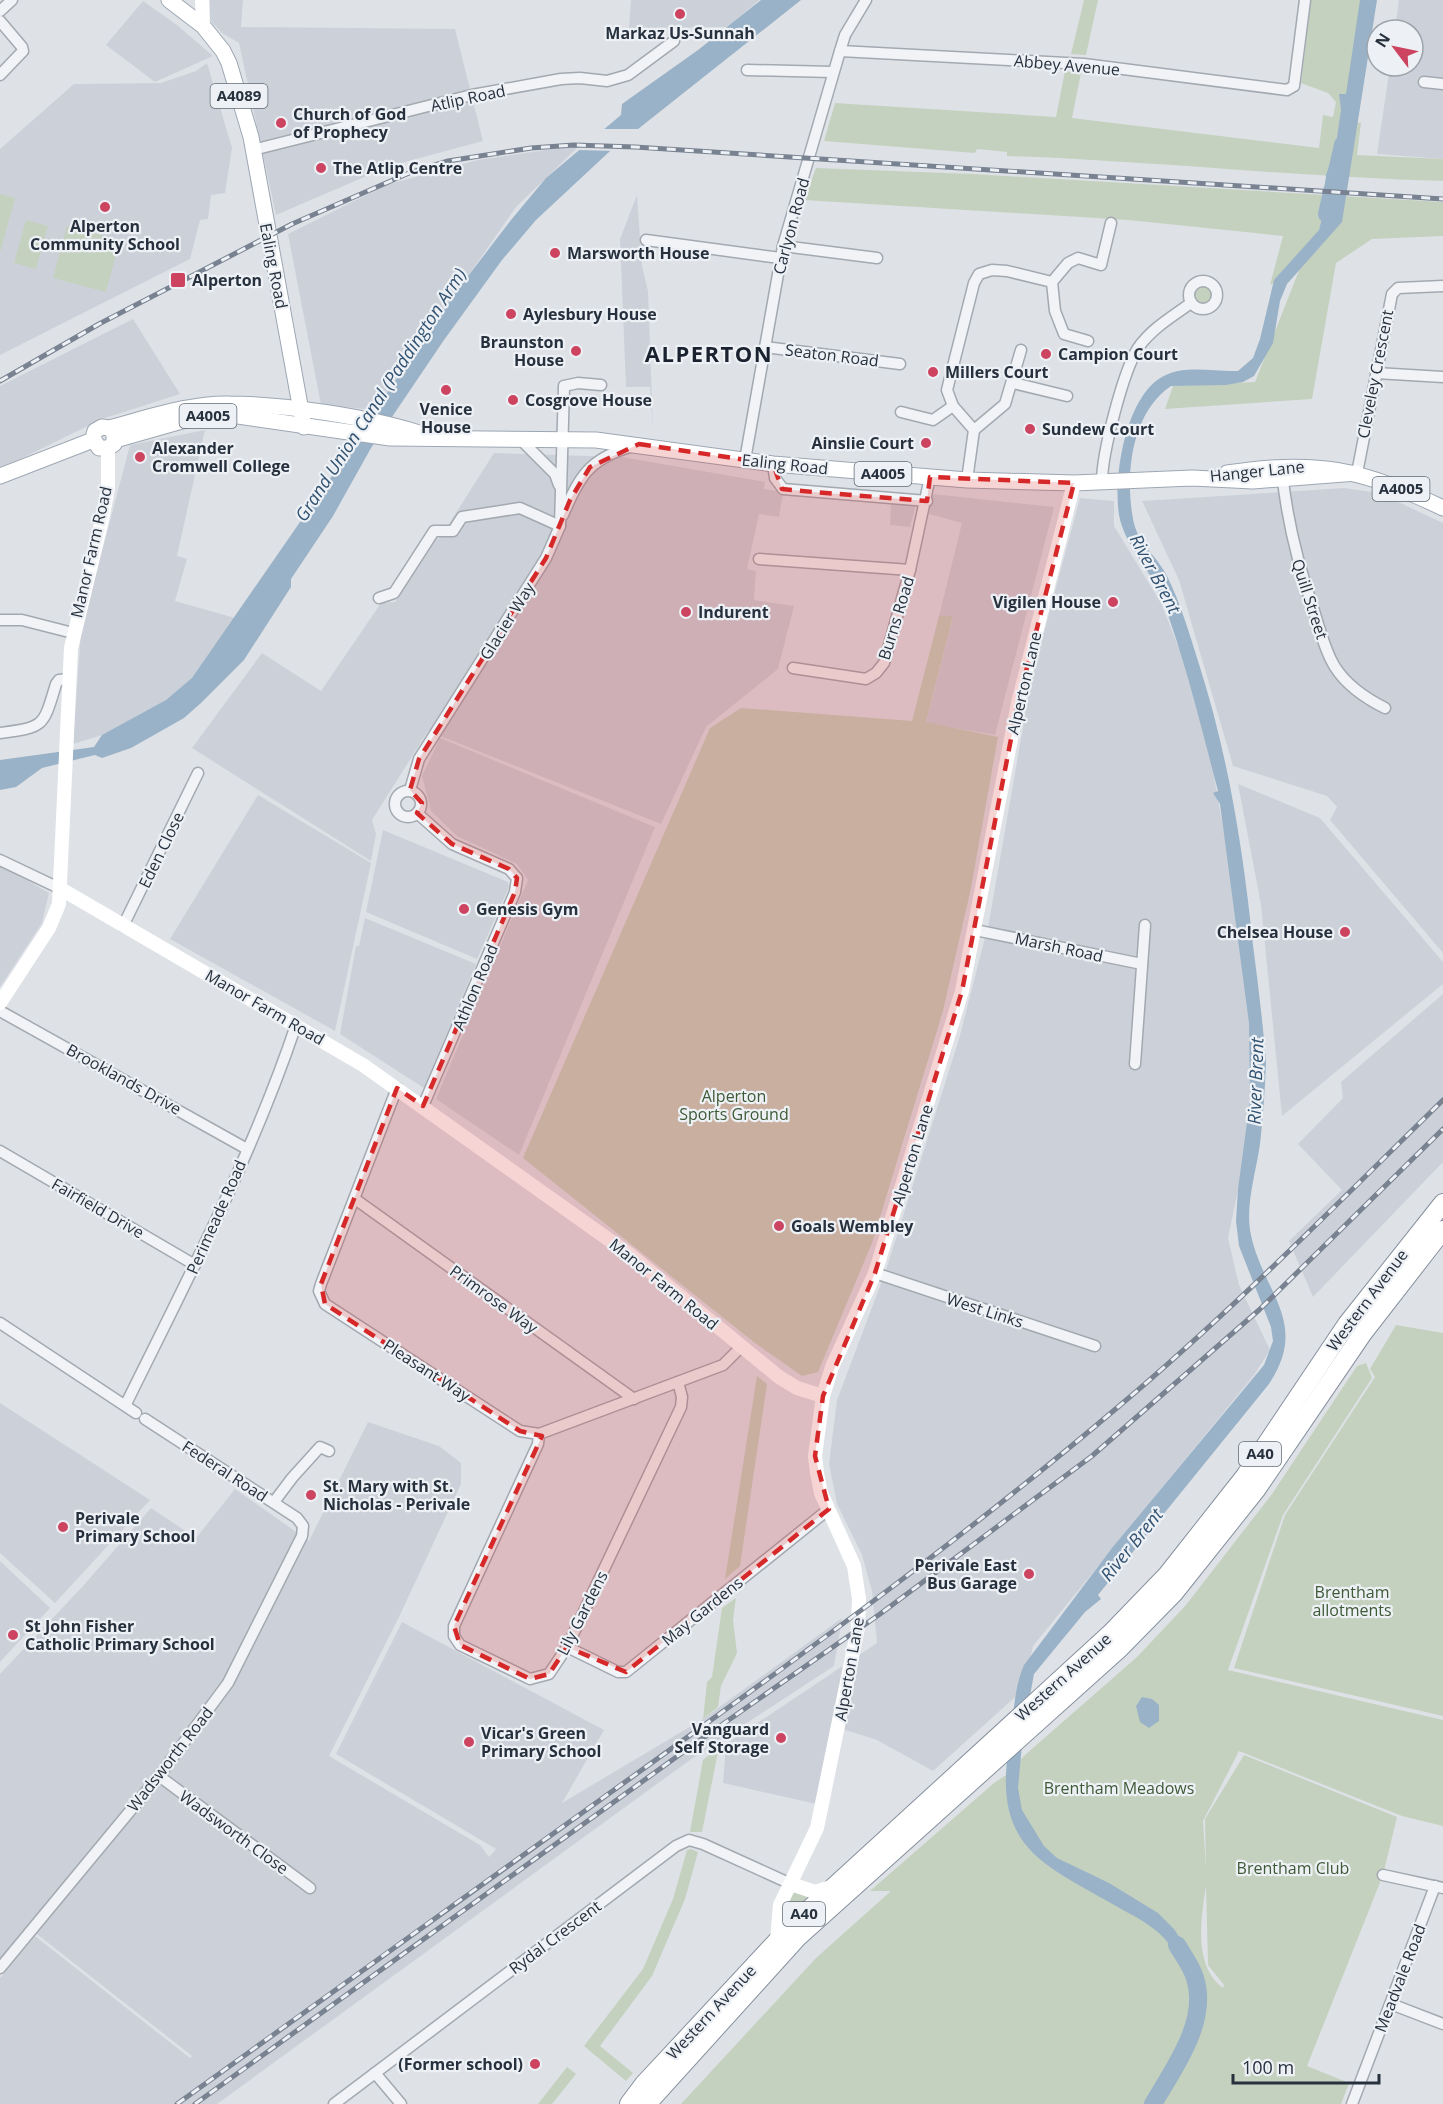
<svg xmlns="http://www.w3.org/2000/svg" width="1443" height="2104" viewBox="0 0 1443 2104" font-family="'Open Sans',sans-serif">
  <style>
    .built { fill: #ccd1d9 }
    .green { fill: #c5d1bf; fill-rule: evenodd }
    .water { fill: #99b2c7 }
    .pier { fill: #dee2e7 }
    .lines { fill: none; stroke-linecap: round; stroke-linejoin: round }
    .river { stroke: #99b2c7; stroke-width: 18 }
    .street-casing { stroke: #a3a9b1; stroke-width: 13 }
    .primary-casing { stroke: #9da7b3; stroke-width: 17 }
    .highway-casing { stroke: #86909e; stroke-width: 20 }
    .street { stroke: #f1f3f6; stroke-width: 10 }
    .secondary { stroke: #fff; stroke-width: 14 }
    .primary { stroke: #fff; stroke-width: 15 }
    .highway { stroke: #fff; stroke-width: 18 }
    .rail-casing { stroke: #788291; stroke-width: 5 }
    .rail { stroke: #edf1f5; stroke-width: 3; stroke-dasharray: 9; stroke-linecap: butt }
    .marked { fill: #d62828; fill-opacity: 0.2; stroke: #d62828; stroke-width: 4.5; stroke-dasharray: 12 8; stroke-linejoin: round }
    .poi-dot { fill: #cc4460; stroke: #edf1f5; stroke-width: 2 }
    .labels { text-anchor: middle; stroke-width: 4.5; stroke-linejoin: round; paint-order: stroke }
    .shield { fill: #edf1f5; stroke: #626b75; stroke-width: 1.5 }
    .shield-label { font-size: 15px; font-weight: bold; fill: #27313e }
    .poi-label { font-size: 16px; font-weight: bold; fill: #27313e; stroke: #edf1f5; text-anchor: start }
    .street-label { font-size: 16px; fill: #27313e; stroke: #edf1f5 }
    .park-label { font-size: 16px; fill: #3e5935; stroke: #edf1f5 }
    .water-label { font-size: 18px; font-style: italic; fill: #325271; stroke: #edf1f5 }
    .district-label { font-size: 22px; font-weight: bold; letter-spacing: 1.5px; fill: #1a222f; stroke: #edf1f5 }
  </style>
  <rect width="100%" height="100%" fill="#dee2e7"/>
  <g class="built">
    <path d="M210 0H243L241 27 455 29 483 141 390 166 276 215 239 43 222 33 210 20Z"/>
    <path d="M631 0H759L728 27 629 28Z"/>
    <path d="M1399 0H1443V159L1377 154 1390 66H1413V30H1395Z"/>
    <path d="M143 1 177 25 213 56 155 82 106 45Z"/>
    <path d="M207 63 232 148 225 193 211 195 208 219 200 220 190 259 0 355V149L74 84 161 83 196 71Z"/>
    <path d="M580 145 516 207 375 410 321 405 288 234 386 185 478 160Z"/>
    <path d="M637 195 642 266 648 291 653 429 650 387H626L620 239Z"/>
    <path d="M133 319 180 394 102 419 0 469V386Z"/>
    <path d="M205 430 177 556 187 559 175 601 235 618 197 675 135 725 73 744 81 631 130 445Z"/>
    <path d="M494 453 622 457 765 482 764 489 783 492 779 517 759 514 747 569 756 571 754 600 794 606 778 669 706 727 661 824 428 731 372 820 376 834 371 861 192 748 262 653 321 691 381 603 395 602 432 541 440 538Z"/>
    <path d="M1344 488 1379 493 1443 523V953L1330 820 1337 807 1327 796 1233 766 1179 580 1142 501Z"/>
    <path d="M933 494 1054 507 995 735 926 723 953 617 939 616 962 523 929 514Z"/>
    <path d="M1080 498 1114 501V526L1161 603 1186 666 1213 771 1235 894 1253 1044 1250 1133 1228 1238 1239 1285 1270 1350 1254 1375 1033 1646 1023 1690 933 1771 877 1740 839 1728 821 1805 723 1783 726 1744 877 1643 872 1591 862 1555 837 1504 829 1464 837 1400 885 1273 959 1039 989 922 1031 681Z"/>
    <path d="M891 503 916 504 910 527 890 525Z"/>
    <path d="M440 738 655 827 519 1155 436 1099 528 880 517 864 457 836 431 811 422 776Z"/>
    <path d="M1238 784 1320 818 1443 962V984L1282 1116 1261 905Z"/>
    <path d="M258 795 371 863 335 1031 170 939Z"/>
    <path d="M383 830 508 882 509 887 477 959 366 912Z"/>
    <path d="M0 864 49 893 42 923 0 987Z"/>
    <path d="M365 918 476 964 424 1088 340 1034 356 946H359Z"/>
    <path d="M1443 994V1162L1313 1297 1289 1241 1342 1190 1298 1144 1343 1098 1341 1082Z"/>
    <path d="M0 1403 150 1500 55 1603 0 1553Z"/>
    <path d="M368 1422 439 1446 461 1463V1484L399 1617 329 1756 480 1845 489 1857 496 1849 336 1754 402 1622 604 1730 562 1803 703 1719 842 1618 834 1666 690 1760 217 2104H0V1978L35 1936 190 2058 192 2056 28 1927 0 1961V1674L83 1586 151 1508 196 1538 235 1489 309 1541Z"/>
    <path d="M0 1561 50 1608 0 1662Z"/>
  </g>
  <g class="green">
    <path d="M1084 0H1098L1086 55 1071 54Z"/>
    <path d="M1311 0H1365L1351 121 1361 123 1357 155 1443 159V181C1297 177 1152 161 1007 156V152L977 149 975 153 824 141 835 103 1056 117 1065 71 1081 73 1072 118 1319 148 1323 115 1333 117 1336 102 1328 93 1301 83Z"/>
    <path d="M816 168 972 174 1443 202V236L1372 239 1336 263 1312 399 1165 409 1173 386 1255 382 1300 268 1270 285 1283 236 1128 220 804 200Z"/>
    <path d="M0 194 15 198 1 250H0Z"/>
    <path d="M26 220 48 226 36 269 14 263Z"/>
    <path d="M67 226 120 240 106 292 53 278Z"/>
    <circle cx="1203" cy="295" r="9"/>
    <path d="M939 616H953L926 722 998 737 971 888 943 1011 872 1243 818 1372 802 1376 755 1343 523 1158 710 728 741 708 912 721Z"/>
    <path d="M1396 1325 1443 1333V1716L1234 1668 1285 1515 1375 1377 1370 1369Z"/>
    <path d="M1366 1363 1372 1378 1283 1515 1228 1670 1443 1720V1826L1402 1816 1239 1751 1203 1821 1206 1869 1205 1819 1244 1755 1397 1817 1383 1875 1307 2066 1349 2083 1341 2104H681L816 1958 891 1891H870L994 1783 1006 1775 1025 1755 1137 1657 1186 1605 1272 1494 1357 1366ZM1206 1886 1208 1965 1224 1985 1223 1988C1193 1966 1201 1918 1206 1886Z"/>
    <path d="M757 1376 767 1384 740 1566 725 1579Z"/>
    <path d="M736 1598 733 1620 737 1653 721 1686 718 1707 703 1719 707 1682 712 1677 722 1608Z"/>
    <path d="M719 1747 702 1832H690L703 1760Z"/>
    <path d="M691 1849 698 1852 685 1899 652 1976 600 2046 633 2073 626 2081 584 2046 643 1969 673 1899 687 1850Z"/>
    <path d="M795 1887 807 1898 787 1918 783 1917V1913Z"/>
    <path d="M567 2067 576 2074 552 2104H538Z"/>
  </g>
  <g class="water">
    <path d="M761 0H801L609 152 536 220 502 260 444 340 371 448 333 516 291 579V587L244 660 201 703 184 718 131 748 102 758 95 755 42 768 16 787 0 790V760L94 747 102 735 166 700 192 678 345 457 358 446 379 411 378 406 462 284 511 220 546 178 621 115 622 104 698 50Z"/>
    <path d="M1360 0H1377L1342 222 1287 284 1280 301 1273 343 1254 376 1243 382 1226 385 1171 386C1131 413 1125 475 1133 519 1138 545 1155 553 1167 576 1180 602 1189 632 1198 661 1228 754 1243 848 1253 945 1258 984 1263 1023 1266 1062 1265 1090 1263 1117 1260 1144 1256 1172 1246 1203 1250 1230 1261 1292 1311 1321 1269 1384L1098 1595 1101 1599 1085 1612 1034 1674 1023 1734 1018 1788 1022 1810 1044 1846 1057 1858 1109 1883 1158 1913 1174 1929 1195 1962 1183 1969C1179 1962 1175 1952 1170 1945 1158 1929 1140 1919 1123 1910 1046 1865 992 1851 1009 1746 1014 1719 1013 1690 1024 1665L1112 1548 1264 1365 1273 1341 1271 1327 1239 1246 1236 1221 1238 1189 1250 1100 1249 1023 1220 804 1213 793 1218 791C1201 727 1186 662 1162 599 1151 569 1125 547 1119 515 1113 477 1126 392 1166 375 1187 365 1215 372 1238 371L1253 358 1260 339 1274 280 1319 230 1324 211 1326 175 1335 151 1341 110 1339 94H1346Z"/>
    <path d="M1142 1697 1152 1699 1159 1705V1721L1149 1728 1140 1722 1136 1706Z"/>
  </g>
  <path class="pier" d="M600 129H643L616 151 577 150Z"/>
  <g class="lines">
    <g class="river">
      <path d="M1327 214 1343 145"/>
      <path d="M1153 2104C1174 2068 1209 2021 1195 1978 1192 1967 1183 1955 1177 1945"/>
    </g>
    <defs>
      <g id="street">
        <path d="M0 11 12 0"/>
        <path d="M0 21 22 47 23 51 0 75"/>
        <path d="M840 51 1084 64 1287 90 1294 86 1305 0"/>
        <path d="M747 70 833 72"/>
        <path d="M1424 82 1443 84"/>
        <path d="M253 150 472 95 561 79 580 78 607 81 628 75 674 41"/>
        <path d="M646 240 780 258"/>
        <path d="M783 246 877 258"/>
        <circle cx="1203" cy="295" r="14"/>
        <path d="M1088 341 1064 334 1055 311 1052 282 1068 263 1078 258 1101 265 1111 223"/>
        <path d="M765 347 900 364"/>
        <path d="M1376 373 1443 377"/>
        <path d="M1013 383 1067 396"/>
        <path d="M901 412 933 420 953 406"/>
        <path d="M974 430 1005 404 1021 350"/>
        <path d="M520 439 555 474 559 485"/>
        <path d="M745 460 783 246 840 51 845 35 866 0"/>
        <path d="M773 464 775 478 783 489 927 501"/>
        <path d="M1282 472C1287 521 1298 565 1314 611 1320 630 1325 651 1335 667 1347 686 1365 698 1385 708"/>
        <path d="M1357 473 1392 294 1398 288 1443 286"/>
        <path d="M967 480 974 430 953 406 947 390 974 283 979 274 992 270 1007 271 1052 282"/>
        <path d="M1102 482C1102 453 1123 372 1138 348 1151 329 1173 316 1191 303"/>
        <path d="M563 515C579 477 589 459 630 447"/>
        <path d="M759 559 910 570"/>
        <path d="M379 598 394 593 434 531H453L462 517 520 508 560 526"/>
        <path d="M0 620H22L73 633"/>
        <path d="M793 668 866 679 876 673 884 663 910 570 930 477"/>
        <path d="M0 733C45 727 43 727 56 684L59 680 68 679"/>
        <path d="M410 790 419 759 546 558 560 526 564 386 578 383 601 385"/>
        <circle cx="408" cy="804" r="13"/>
        <path d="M417 813 452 844 509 869 517 878 515 892 423 1106"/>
        <path d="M0 860 61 889"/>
        <path d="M123 926 198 773"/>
        <path d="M975 930 1142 964"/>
        <path d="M0 1011 247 1149"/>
        <path d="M1135 1064 1145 925"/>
        <path d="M397 1088 321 1284 319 1291 325 1304 520 1431 539 1434 723 1365 741 1347"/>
        <path d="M0 1151 195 1265"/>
        <path d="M355 1199 634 1399"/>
        <path d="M875 1273 1095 1346"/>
        <path d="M0 1323 136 1413"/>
        <path d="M126 1404C187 1280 252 1156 296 1025"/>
        <path d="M539 1434 538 1444 454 1626V1636L460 1645 530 1679 549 1674 567 1647 681 1407 682 1397 678 1382"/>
        <path d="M274 1502 292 1478 320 1447 329 1451"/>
        <path d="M567 1647 618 1672H626L829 1509"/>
        <path d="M159 1776 310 1888"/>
        <path d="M1383 1875 1443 1888"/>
        <path d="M0 1968 159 1776 228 1683 302 1536 303 1526 297 1518 145 1419"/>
        <path d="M1391 2004 1443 2024"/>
        <path d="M375 2073 401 2104"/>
        <path d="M334 2104 676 1846 689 1840 703 1844 791 1884"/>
        <path d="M1352 2104 1435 1886"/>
      </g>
      <g id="primary">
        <path d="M169 0 203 26 223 51 229 63 251 137 304 427"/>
        <path d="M109 428 114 433V444L108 448H99L93 438 95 431 102 427 109 428C148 418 189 403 230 404 284 404 368 417 419 433"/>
        <path d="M115 440 196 417 231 415 390 438 596 440 773 464 967 480 1074 483 1192 478 1253 481 1357 473"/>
        <path d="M1227 473C1318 459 1361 469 1443 508"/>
        <path d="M0 476 93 440"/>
      </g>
      <g id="highway">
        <path d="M629 2104 644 2084 791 1926 1111 1633 1167 1575 1245 1476 1347 1324 1443 1203"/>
        <path d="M647 2104 798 1937 1120 1648 1174 1593 1256 1490 1363 1333 1443 1230"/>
      </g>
    </defs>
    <use href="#street" class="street-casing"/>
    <use href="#primary" class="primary-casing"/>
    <use href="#highway" class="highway-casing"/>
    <use href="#street" class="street"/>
    <g class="secondary">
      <path d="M202 0 203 26"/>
      <path d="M61 889 363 1065 629 1254 779 1377 797 1388 823 1396"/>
      <path d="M0 1003 49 928 59 904 71 648 102 520 108 488V448"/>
      <path d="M791 1884 815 1892 831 1887"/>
      <path d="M777 1940 780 1905 817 1828 858 1628 859 1599 854 1566 821 1493 817 1473 815 1456 823 1396 832 1367 875 1273 962 991 1018 703 1074 483"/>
    </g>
    <use href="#primary" class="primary"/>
    <use href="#highway" class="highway"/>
    <defs>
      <g id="rail">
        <path d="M0 381 99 324 292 224 409 173 448 161 531 148 574 145 635 147 1443 199"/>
        <path d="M177 2104C331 1993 485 1882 639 1772 802 1655 965 1537 1118 1407 1232 1311 1337 1204 1443 1100"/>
        <path d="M195 2104 693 1745 880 1614 1092 1456 1259 1310 1443 1129"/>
      </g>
    </defs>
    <use href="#rail" class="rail-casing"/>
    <use href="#rail" class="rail"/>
  </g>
  <path class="marked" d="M639 444 773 464 782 489 813 492 927 501 930 477 1074 483 1018 703 962 991 875 1273 823 1396 815 1456 829 1509 626 1672 567 1647 549 1674 530 1679 460 1645 454 1626 542 1436 520 1431 325 1304 321 1284 397 1088 423 1106 515 892 517 878 509 869 452 844 417 813 422 803 410 790 419 759 546 558 570 500 590 467Z"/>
  <g class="poi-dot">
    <circle cx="680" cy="14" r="6"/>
    <circle cx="281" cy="123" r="6"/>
    <circle cx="321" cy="168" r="6"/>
    <circle cx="105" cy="207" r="6"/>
    <circle cx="555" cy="253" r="6"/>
    <rect x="170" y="272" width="16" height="16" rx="3"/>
    <circle cx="511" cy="314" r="6"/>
    <circle cx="576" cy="351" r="6"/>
    <circle cx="1046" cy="354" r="6"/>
    <circle cx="933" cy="372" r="6"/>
    <circle cx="446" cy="390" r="6"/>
    <circle cx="513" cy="400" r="6"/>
    <circle cx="1030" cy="429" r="6"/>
    <circle cx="926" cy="443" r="6"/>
    <circle cx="140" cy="457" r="6"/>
    <circle cx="1113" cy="602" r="6"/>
    <circle cx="686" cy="612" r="6"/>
    <circle cx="464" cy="909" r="6"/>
    <circle cx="1345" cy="932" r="6"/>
    <circle cx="779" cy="1226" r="6"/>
    <circle cx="311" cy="1495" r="6"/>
    <circle cx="63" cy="1527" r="6"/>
    <circle cx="1029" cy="1574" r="6"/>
    <circle cx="13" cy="1635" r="6"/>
    <circle cx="781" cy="1738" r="6"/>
    <circle cx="469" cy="1742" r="6"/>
    <circle cx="535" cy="2064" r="6"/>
  </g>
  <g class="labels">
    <g class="shield">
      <rect x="210.5" y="84" width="57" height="24" rx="4.5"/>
      <rect x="179.5" y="404" width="57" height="24" rx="4.5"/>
      <rect x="854.5" y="462" width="57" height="24" rx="4.5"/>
      <rect x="1372.5" y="477" width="57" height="24" rx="4.5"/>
      <rect x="1239" y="1442" width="42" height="24" rx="4.5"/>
      <rect x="783" y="1902" width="42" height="24" rx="4.5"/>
    </g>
    <g class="shield-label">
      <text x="239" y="101">A4089</text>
      <text x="208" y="421">A4005</text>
      <text x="883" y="479">A4005</text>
      <text x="1401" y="494">A4005</text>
      <text x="1260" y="1459">A40</text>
      <text x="804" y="1919">A40</text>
    </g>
    <g class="poi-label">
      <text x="680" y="39" text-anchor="middle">Markaz Us-Sunnah</text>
      <text x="293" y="120">Church of God<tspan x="293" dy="18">of Prophecy</tspan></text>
      <text x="333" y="174">The Atlip Centre</text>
      <text x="105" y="232" text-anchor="middle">Alperton<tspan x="105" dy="18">Community School</tspan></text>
      <text x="567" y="259">Marsworth House</text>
      <text x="192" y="286">Alperton</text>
      <text x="523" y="320">Aylesbury House</text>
      <text x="564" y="348" text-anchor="end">Braunston<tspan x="564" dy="18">House</tspan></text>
      <text x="1058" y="360">Campion Court</text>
      <text x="945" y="378">Millers Court</text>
      <text x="525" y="406">Cosgrove House</text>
      <text x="446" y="415" text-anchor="middle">Venice<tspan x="446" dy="18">House</tspan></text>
      <text x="1042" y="435">Sundew Court</text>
      <text x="914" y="449" text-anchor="end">Ainslie Court</text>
      <text x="152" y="454">Alexander<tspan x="152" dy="18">Cromwell College</tspan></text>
      <text x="1101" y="608" text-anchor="end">Vigilen House</text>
      <text x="698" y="618">Indurent</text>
      <text x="476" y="915">Genesis Gym</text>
      <text x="1333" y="938" text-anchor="end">Chelsea House</text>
      <text x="791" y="1232">Goals Wembley</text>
      <text x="323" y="1492">St. Mary with St.<tspan x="323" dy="18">Nicholas - Perivale</tspan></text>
      <text x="75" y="1524">Perivale<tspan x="75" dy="18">Primary School</tspan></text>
      <text x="1017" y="1571" text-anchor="end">Perivale East<tspan x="1017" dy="18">Bus Garage</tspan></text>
      <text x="25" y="1632">St John Fisher<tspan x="25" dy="18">Catholic Primary School</tspan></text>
      <text x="769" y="1735" text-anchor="end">Vanguard<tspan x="769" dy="18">Self Storage</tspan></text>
      <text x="481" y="1739">Vicar's Green<tspan x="481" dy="18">Primary School</tspan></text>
      <text x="523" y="2070" text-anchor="end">(Former school)</text>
    </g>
    <g class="street-label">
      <text transform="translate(1067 65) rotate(5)" y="6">Abbey Avenue</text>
      <text transform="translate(468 98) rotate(-12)" y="6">Atlip Road</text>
      <text transform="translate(791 226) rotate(-75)" y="6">Carlyon Road</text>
      <text transform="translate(274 266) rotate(79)" y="6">Ealing Road</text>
      <text transform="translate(832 355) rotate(7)" y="6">Seaton Road</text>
      <text transform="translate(1375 374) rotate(-79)" y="6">Cleveley Crescent</text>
      <text transform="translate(785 464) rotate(6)" y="6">Ealing Road</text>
      <text transform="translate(1257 471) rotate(-6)" y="6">Hanger Lane</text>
      <text transform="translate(91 552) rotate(-77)" y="6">Manor Farm Road</text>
      <text transform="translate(1310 599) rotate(72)" y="6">Quill Street</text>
      <text transform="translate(896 618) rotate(-73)" y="6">Burns Road</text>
      <text transform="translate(507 621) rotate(-58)" y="6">Glacier Way</text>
      <text transform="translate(1024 683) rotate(-77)" y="6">Alperton Lane</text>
      <text transform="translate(161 850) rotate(-64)" y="6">Eden Close</text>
      <text transform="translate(1059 947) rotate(12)" y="6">Marsh Road</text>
      <text transform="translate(475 987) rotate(-67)" y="6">Athlon Road</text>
      <text transform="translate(265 1007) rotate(30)" y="6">Manor Farm Road</text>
      <text transform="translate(124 1079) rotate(29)" y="6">Brooklands Drive</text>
      <text transform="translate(912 1155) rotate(-73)" y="6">Alperton Lane</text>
      <text transform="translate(98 1208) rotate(30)" y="6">Fairfield Drive</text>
      <text transform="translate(216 1217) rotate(-66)" y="6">Perimeade Road</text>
      <text transform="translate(664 1284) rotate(39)" y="6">Manor Farm Road</text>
      <text transform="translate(494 1299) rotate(36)" y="6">Primrose Way</text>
      <text transform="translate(1367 1300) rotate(-53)" y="6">Western Avenue</text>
      <text transform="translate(985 1310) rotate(18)" y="6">West Links</text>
      <text transform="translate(427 1370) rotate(33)" y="6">Pleasant Way</text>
      <text transform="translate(225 1471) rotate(33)" y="6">Federal Road</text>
      <text transform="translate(702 1611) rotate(-39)" y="6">May Gardens</text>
      <text transform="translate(582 1613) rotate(-63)" y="6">Lily Gardens</text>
      <text transform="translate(849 1669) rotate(-80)" y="6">Alperton Lane</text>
      <text transform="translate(1063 1677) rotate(-42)" y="6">Western Avenue</text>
      <text transform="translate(170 1759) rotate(-52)" y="6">Wadsworth Road</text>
      <text transform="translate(234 1832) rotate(36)" y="6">Wadsworth Close</text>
      <text transform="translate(555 1937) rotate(-37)" y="6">Rydal Crescent</text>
      <text transform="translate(1400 1978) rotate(-69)" y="6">Meadvale Road</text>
      <text transform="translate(711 2012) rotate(-47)" y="6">Western Avenue</text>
    </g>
    <g class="park-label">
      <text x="734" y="1102">Alperton<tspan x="734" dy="18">Sports Ground</tspan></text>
      <text x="1352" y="1598">Brentham<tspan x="1352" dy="18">allotments</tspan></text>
      <text x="1119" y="1794">Brentham Meadows</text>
      <text x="1293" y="1874">Brentham Club</text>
    </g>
    <g class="water-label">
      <text transform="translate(381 395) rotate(-57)" y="6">Grand Union Canal (Paddington Arm)</text>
      <text transform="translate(1155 574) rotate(62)" y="6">River Brent</text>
      <text transform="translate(1256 1081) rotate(-88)" y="6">River Brent</text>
      <text transform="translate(1132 1545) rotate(-51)" y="6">River Brent</text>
    </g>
    <g class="district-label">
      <text x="709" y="362">ALPERTON</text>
    </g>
  </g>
  <g transform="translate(1395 48) rotate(302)"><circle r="28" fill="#edf1f5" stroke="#9ea4ac" stroke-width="1.5"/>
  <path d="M0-4.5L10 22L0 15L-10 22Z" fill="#cc4460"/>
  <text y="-9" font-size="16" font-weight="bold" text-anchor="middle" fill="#27313e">N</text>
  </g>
  <path d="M1233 2074v9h146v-9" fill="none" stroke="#27313e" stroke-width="3"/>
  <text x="1242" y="2074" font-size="18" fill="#27313e" stroke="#edf1f5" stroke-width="4.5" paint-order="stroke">100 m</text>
</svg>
